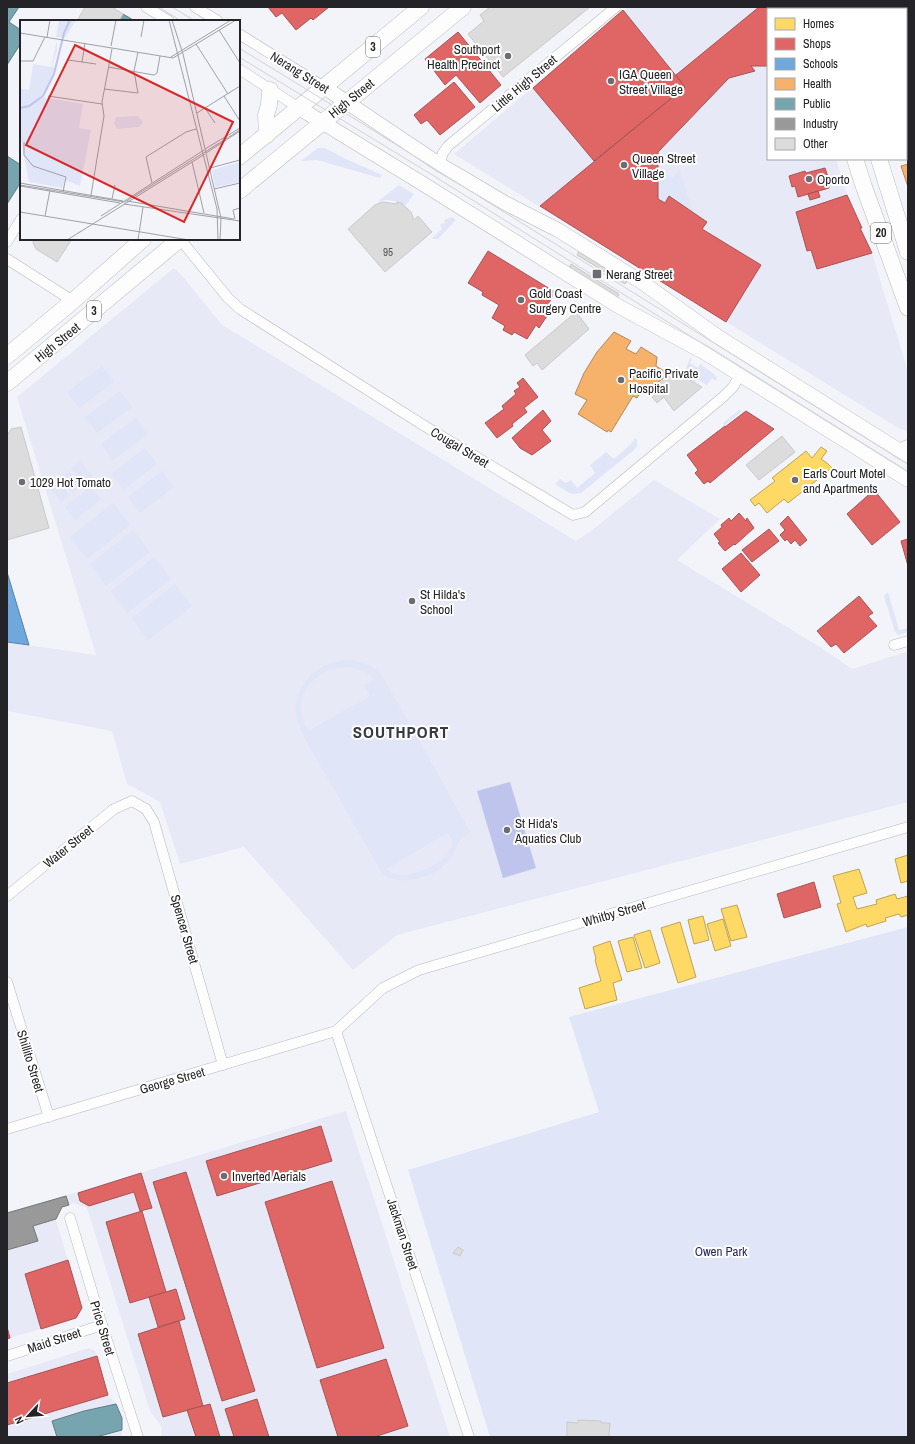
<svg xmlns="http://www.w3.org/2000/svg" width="915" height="1444" viewBox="0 0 915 1444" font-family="'Archivo Narrow',sans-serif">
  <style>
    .built { fill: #e7e9f6 }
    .green { fill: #e1e5f8; fill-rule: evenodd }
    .water { fill: #bec4ec }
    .homes { fill: #ffd966; stroke: #bda353 }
    .shops { fill: #e06666; stroke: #a85253 }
    .schools { fill: #6fa8dc; stroke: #5880a6 }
    .health { fill: #f6b26b; stroke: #b78757 }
    .public { fill: #76a5af; stroke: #5d7e86 }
    .industry { fill: #999; stroke: #767677 }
    .building { fill: #dddcdd; stroke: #cac9ca }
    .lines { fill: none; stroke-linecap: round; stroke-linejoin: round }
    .minor-casing { stroke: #b7b8bc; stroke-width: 11 }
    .secondary-casing { stroke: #b7b8bc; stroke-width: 15 }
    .primary-casing { stroke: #b7b8bc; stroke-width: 17 }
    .minor { stroke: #fdfdfe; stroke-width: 10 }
    .secondary { stroke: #fdfdfe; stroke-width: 14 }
    .primary { stroke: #fdfdfe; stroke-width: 16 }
    .tram { stroke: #d3d3d5; stroke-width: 1 }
    .poi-dot { fill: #6c6d72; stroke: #fff; stroke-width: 1.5 }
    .labels { text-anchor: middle; stroke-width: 4; stroke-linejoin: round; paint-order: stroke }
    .number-label { font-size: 11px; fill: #535356 }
    .shield { fill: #fff; stroke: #666668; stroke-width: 1 }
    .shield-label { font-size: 12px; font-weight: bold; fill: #242428 }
    .poi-label { font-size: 13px; fill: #242428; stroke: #fff; text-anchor: start }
    .street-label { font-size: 13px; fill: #242428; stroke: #fff }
    .park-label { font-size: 13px; fill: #272765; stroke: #fff }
    .district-label { font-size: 17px; font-weight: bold; letter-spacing: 1px; fill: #393b44; stroke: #fff }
    .inset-river { fill: none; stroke: #bec4ec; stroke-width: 2 }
    .inset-road { fill: none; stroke: #a0a1a6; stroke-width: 1 }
    .view { fill: #d62828; fill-opacity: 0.15; stroke: #d62828; stroke-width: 2 }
    .inset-edge { fill: none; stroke: #242428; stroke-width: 2 }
  </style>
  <rect width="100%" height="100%" fill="#f3f4fa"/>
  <g class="built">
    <path d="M628 7H790L791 9H768V159H836L847 195 872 253 908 372V431L900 429 454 154Z"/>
    <path d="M174 268 185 279 221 324 576 541 591 531 654 480 720 519 677 560 823 649 852 669 906 652 908 658V802L397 935 353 970 244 847 180 864 160 802 127 784 112 731 7 711V642L96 655 17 397Z"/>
    <path d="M346 1111 450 1437H161L162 1427 150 1411 87 1208 73 1203 62 1207 56 1220 82 1308 76 1318 7 1339V1213Z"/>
    <path d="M89 1348 95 1351 108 1395 116 1404 122 1418V1437H7V1374Z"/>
  </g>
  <g class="green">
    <path d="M318 148H325L346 159 382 175 380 178 317 160 301 161Z"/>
    <path d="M679 168 693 212 669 196 665 203 658 199 659 170 673 178Z"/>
    <path d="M399 185 414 194 405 206C396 200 387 199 377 202Z"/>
    <path d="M452 217 456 220 438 239H431L442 229 440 224 445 223 444 220Z"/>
    <path d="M690 358 692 359 690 363 698 368 700 364 714 374 717 378 716 381 712 378 707 385 697 379 695 382 692 380 685 371Z"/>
    <path d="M102 366 114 382 79 408 67 392Z"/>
    <path d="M120 391 132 407 97 433 85 417Z"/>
    <path d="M739 410 742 411 724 426 723 423Z"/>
    <path d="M136 418 148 434 113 460 101 444Z"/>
    <path d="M635 438 637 440V446L634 450 581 493 574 494 569 493 555 484 560 479 566 483 571 480 577 488 595 473 590 465 606 452 614 459 631 444Z"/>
    <path d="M145 448 157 464 123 490 111 474Z"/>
    <path d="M81 461 93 477 83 484 71 468Z"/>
    <path d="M69 471 81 486 72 493 60 477Z"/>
    <path d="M162 471 174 487 140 513 128 497Z"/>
    <path d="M58 479 70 495 61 502 49 486Z"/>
    <path d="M91 486 101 499 75 520 65 507Z"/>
    <path d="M113 503 130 525 87 559 70 537Z"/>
    <path d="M133 530 150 552 106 586 90 564Z"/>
    <path d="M154 557 171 579 127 613 111 591Z"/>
    <path d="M175 584 192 606 148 640 132 618Z"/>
    <path d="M888 592 899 630 907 628 908 632 898 635 895 632 884 596Z"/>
    <path d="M345 660C360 660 373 665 383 677L471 833C468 835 463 837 461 839 457 842 456 849 454 853 451 857 448 861 444 865 430 879 397 887 382 873L304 737C301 729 297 722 296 713 295 708 296 701 299 695 306 675 323 662 345 660ZM351 667 364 671 375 679 364 685 370 696 308 731C288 697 314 666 351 667ZM448 833 453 842C451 848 448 854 444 858 434 868 408 878 394 874 391 873 389 870 386 869Z"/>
    <path d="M908 927V1437H490L408 1170 599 1112 569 1017Z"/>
  </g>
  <path class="water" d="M510 782 536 868 503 878 477 791Z"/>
  <g class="homes">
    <path d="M821 447 827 451 821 459 827 463 832 468 788 503 784 499 767 513 759 503 755 506 750 500 775 481 772 478 806 451 812 458Z"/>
    <path d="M908 855V881L901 883 895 859Z"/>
    <path d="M859 869 867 893 853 897 857 909 877 904 876 900 895 894 897 899 908 896V915L901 917 899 914 885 918 886 921 867 927 866 924 846 932 837 904 841 903 833 876Z"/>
    <path d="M737 905 747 937 731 941 721 909Z"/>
    <path d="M703 916 709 940 694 944 688 920Z"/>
    <path d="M723 919 731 946 715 951 707 924Z"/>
    <path d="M680 922 696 977 678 983 661 928Z"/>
    <path d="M650 930 660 963 645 968 634 935Z"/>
    <path d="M633 937 642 968 627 972 618 941Z"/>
    <path d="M610 941 622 980 613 983 617 1000 585 1009 579 988 601 981 595 960 596 959 593 947Z"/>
  </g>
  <g class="shops">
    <path d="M268 7H329L313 20 311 18 296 30 282 13 276 17Z"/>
    <path d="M759 7H790L791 9H768V66H751L755 71 729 78 658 152V199L665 203 669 196 707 222 702 229 761 265 726 322 540 206 685 87 676 75Z"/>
    <path d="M623 10 685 87 594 161 533 88Z"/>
    <path d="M458 32 501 85 480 103 456 75 445 85 425 59Z"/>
    <path d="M454 82 475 107 440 135 427 120 421 124 414 115Z"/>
    <path d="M908 108V122H906V109Z"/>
    <path d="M906 132H908V144L906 145Z"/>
    <path d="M825 168 830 183 828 184 829 188 798 197 795 186 792 187 789 176 805 171 806 173Z"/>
    <path d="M818 191 820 197 810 200 808 194Z"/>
    <path d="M847 195 862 228H860L872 253 817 269 811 250 807 251 796 212Z"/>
    <path d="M488 251 555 292 545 310 549 313 539 328 536 325 527 339 514 332 512 335 503 330 505 326 492 318 499 305 482 295 483 292 468 283Z"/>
    <path d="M523 378 538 397 524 408 527 412 512 424 513 426 497 438 485 423 504 409 502 406 516 394 514 391 520 387 517 383Z"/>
    <path d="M543 410 551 421 542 430 551 441 532 455 520 448 512 438Z"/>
    <path d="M746 411 774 429 710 483 708 481 704 484 695 473 698 470 687 455 725 426V427Z"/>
    <path d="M874 490 900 522 872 545 847 514Z"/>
    <path d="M739 513 746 521 747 518 754 528 735 545 734 544 725 551 718 543 720 542 714 534 722 527 721 525 729 518 731 521Z"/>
    <path d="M788 516 807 540 800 546 795 540 791 544 787 539 785 541 780 535 785 530 780 524Z"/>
    <path d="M769 529 779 541 752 562 742 550Z"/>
    <path d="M908 539V566L901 541Z"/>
    <path d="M741 553 760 575 741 592 722 569Z"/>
    <path d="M859 596 873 613 868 616 877 626 844 653 836 644 831 647 817 631Z"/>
    <path d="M814 882 821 907 784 918 777 894Z"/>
    <path d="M321 1126 332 1161 217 1196 206 1161Z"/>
    <path d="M186 1172 255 1391 222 1401 153 1182Z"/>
    <path d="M141 1173 152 1208 140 1211 134 1192 89 1206 80 1201 78 1193Z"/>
    <path d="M332 1181 384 1348 317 1368 265 1202Z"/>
    <path d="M142 1211 166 1292 130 1303 106 1222Z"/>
    <path d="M68 1260 82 1308 76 1318 41 1329 25 1274Z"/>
    <path d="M176 1289 185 1319 158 1327 149 1297Z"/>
    <path d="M179 1321 203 1406 163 1417 138 1334Z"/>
    <path d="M7 1327 10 1338 7 1339Z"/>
    <path d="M97 1356 108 1395 7 1425V1383Z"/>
    <path d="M386 1359 408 1426 374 1437H338L320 1380Z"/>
    <path d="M257 1399 269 1437H234L225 1409Z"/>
    <path d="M210 1404 220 1437H196L187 1410Z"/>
  </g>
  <path class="schools" d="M7 572 29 645 7 642Z"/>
  <g class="health">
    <path d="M908 164V187L901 166Z"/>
    <path d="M614 332 631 341 626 349 636 354 641 347 657 357 656 366 669 374 649 389 644 387 637 398 633 396 611 432 608 430 607 432 578 414 587 400 575 394 584 373 597 352Z"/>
  </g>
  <g class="public">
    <path d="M7 7H19L9 22 21 30V43L7 65Z"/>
    <path d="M123 14 135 21H119Z"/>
    <path d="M7 156 21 165V182L7 204Z"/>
    <path d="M116 1404 122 1418V1430L96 1437H57L52 1421 84 1411Z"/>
  </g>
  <path class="industry" d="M66 1196 69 1205 62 1207 56 1219 33 1226 38 1241 7 1250V1213Z"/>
  <g class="building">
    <path d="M85 7H112L123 14 119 21H77Z"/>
    <path d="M490 7H590L503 77 468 34 484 21 480 15Z"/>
    <path d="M382 202 397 204V202L401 203 411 212 414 220 418 216 432 232 385 272 348 229 375 205Z"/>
    <path d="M34 239H72L57 262 36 249 33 243Z"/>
    <path d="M580 249 629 279 625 284 577 255Z"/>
    <path d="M571 264 619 294 616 300 568 270Z"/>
    <path d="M576 312 589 329 542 370 537 363 533 366 525 355Z"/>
    <path d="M676 370 679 374 682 371 690 380 702 387 674 411 664 397 657 403 652 397 660 391 656 386Z"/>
    <path d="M21 427 49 528 7 540V436L11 429Z"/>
    <path d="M782 436 795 452 759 480 746 465Z"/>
    <path d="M458 1247 463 1250 460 1256 453 1253Z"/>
    <path d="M578 1420 601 1421 602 1423H610L609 1437H567V1422L578 1423Z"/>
  </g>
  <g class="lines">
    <defs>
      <g id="minor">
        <path d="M146 7 169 21"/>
        <path d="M195 7 218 21"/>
        <path d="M239 34 324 87"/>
        <path d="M239 69 299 108"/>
        <path d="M439 164 443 153 448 146 616 7"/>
        <path d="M180 239 228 298 240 309 423 425 573 515 585 512 723 397 733 387 740 375"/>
        <path d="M7 242 21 219"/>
        <path d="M7 259 73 301"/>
        <path d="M894 645 908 641"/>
        <path d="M7 896 114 809 132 801 146 809 154 822 223 1065"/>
        <path d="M7 982 49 1117"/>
        <path d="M336 1031 469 1437"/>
        <path d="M7 1129 336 1031 383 988 419 970 908 827"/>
        <path d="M70 1218 102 1325 138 1437"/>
        <path d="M7 1356 102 1325"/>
      </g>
      <g id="secondary">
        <path d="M324 87 439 164 507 204 558 230 643 283 717 336 908 456"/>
        <path d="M299 108 420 182 618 306 707 354 908 480"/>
      </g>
      <g id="primary">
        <path d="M811 7 812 9"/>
        <path d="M833 7V9"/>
        <path d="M267 135 266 115 269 105 270 90"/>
        <path d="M239 157 421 7"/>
        <path d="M855 159 864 187 908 308"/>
        <path d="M879 159 908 252"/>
        <path d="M239 191 463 7"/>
        <path d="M7 356 73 301 143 239"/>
        <path d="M7 383 180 239"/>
        <path d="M901 451 908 448"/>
      </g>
    </defs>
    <use href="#minor" class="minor-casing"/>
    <use href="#secondary" class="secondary-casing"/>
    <use href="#primary" class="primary-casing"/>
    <use href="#minor" class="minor"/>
    <use href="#secondary" class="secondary"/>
    <use href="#primary" class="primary"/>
    <g class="tram">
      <path d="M159 7 181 21"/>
      <path d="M172 7 195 21"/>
      <path d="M239 48 363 124 908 464"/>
      <path d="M239 57 434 176 908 472"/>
    </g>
  </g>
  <g class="poi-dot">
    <circle cx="508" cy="56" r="4"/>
    <circle cx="611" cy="81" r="4"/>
    <circle cx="624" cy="165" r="4"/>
    <circle cx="809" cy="179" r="4"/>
    <rect x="592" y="269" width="10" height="10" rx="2"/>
    <circle cx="521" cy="300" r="4"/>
    <circle cx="621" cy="380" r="4"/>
    <circle cx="795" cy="480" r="4"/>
    <circle cx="22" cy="482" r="4"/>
    <circle cx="412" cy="601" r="4"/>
    <circle cx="507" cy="830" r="4"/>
    <circle cx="224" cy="1176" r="4"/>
  </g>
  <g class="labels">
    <g class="number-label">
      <text x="388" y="256">95</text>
    </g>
    <g class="shield">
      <rect x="366" y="37" width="14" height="20" rx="3"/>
      <rect x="871" y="223" width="20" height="20" rx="3"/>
      <rect x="87" y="301" width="14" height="20" rx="3"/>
    </g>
    <g class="shield-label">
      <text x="373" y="51">3</text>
      <text x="881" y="237">20</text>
      <text x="94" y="315">3</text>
    </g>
    <g class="poi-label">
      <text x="500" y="54" text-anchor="end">Southport<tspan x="500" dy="15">Health Precinct</tspan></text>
      <text x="619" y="79">IGA Queen<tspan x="619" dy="15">Street Village</tspan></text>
      <text x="632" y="163">Queen Street<tspan x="632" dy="15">Village</tspan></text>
      <text x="817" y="184">Oporto</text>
      <text x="606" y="279">Nerang Street</text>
      <text x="529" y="298">Gold Coast<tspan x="529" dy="15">Surgery Centre</tspan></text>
      <text x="629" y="378">Pacific Private<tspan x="629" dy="15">Hospital</tspan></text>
      <text x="803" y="478">Earls Court Motel<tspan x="803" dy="15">and Apartments</tspan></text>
      <text x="30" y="487">1029 Hot Tomato</text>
      <text x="420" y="599">St Hilda's<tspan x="420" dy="15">School</tspan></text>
      <text x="515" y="828">St Hida's<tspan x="515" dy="15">Aquatics Club</tspan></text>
      <text x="232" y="1181">Inverted Aerials</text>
    </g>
    <g class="street-label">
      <text transform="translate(300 72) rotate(32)" y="5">Nerang Street</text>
      <text transform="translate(524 83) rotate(-40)" y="5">Little High Street</text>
      <text transform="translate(351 98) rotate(-39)" y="5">High Street</text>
      <text transform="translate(57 342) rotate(-39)" y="5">High Street</text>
      <text transform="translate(460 447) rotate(31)" y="5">Cougal Street</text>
      <text transform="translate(68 846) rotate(-39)" y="5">Water Street</text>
      <text transform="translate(614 913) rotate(-16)" y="5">Whitby Street</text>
      <text transform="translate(185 929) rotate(74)" y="5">Spencer Street</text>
      <text transform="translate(31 1061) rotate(73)" y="5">Shillito Street</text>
      <text transform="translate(172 1080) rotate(-16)" y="5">George Street</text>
      <text transform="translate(403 1234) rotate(72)" y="5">Jackman Street</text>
      <text transform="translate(103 1328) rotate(73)" y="5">Price Street</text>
      <text transform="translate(54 1340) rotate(-18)" y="5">Maid Street</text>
    </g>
    <g class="park-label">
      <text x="721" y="1256">Owen Park</text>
    </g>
    <g class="district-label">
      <text x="401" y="738">SOUTHPORT</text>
    </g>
  </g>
  <g transform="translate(20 20)">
    <rect width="220" height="220" fill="#f3f4fa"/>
    <path d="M39 0H56L45 18 36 17ZM37 21V30L32 47 35 48 34 54 21 77 63 84 59 108 71 110 60 166 45 160 43 168 9 162 0 116V69L9 70 13 44 31 47ZM118 96 123 102 119 107 97 109 94 103 96 97ZM220 142V162L195 167 192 150Z" fill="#e1e5f8"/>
    <path class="inset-river" d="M23 76 34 54 44 13 50 0M0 88 9 86 23 76"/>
    <path class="inset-road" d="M149 0 197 189 198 220M152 0 163 34 201 198 200 220M199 10 220 43M0 13 153 38 216 0M27 17 30 0M121 17 124 0M176 24 208 74M91 26 96 0M151 37 211 0M48 40 76 44M0 41H13L25 17M62 42 65 23M88 47 134 55 137 53 140 36M84 69 118 73 114 51 118 32M28 76 82 84M204 76 220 101M185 88 195 103M177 93 220 66M4 122V135L13 146 46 157 43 172M185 129 220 108M186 133 220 111M172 142 184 193M190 148 220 140M0 163 103 181M132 163 126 137 166 112 176 109M0 165 105 182 220 110M0 166 100 183M194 169 220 163M71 175 84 96 82 82 92 29M92 179 95 165M107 181 214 199M104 184 220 201M0 192 169 220M25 196 30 170M81 196 184 130M215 199 213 190 220 188M47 220 185 134M118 220 123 187"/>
    <path class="view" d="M55 25 213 102 164 202 6 125Z"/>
    <rect width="220" height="220" class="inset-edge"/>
  </g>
  <rect width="915" height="1444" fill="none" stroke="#242428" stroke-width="16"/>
  <rect x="767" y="8" width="140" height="152" fill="#ffffff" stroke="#a7a7a9"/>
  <rect x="775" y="18" width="20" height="12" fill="#ffd966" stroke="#a7a7a9"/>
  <text x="803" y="28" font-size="12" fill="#242428">Homes</text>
  <rect x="775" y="38" width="20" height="12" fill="#e06666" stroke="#a7a7a9"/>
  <text x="803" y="48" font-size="12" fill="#242428">Shops</text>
  <rect x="775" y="58" width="20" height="12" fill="#6fa8dc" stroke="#a7a7a9"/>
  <text x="803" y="68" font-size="12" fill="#242428">Schools</text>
  <rect x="775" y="78" width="20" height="12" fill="#f6b26b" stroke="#a7a7a9"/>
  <text x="803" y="88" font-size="12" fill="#242428">Health</text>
  <rect x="775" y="98" width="20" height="12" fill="#76a5af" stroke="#a7a7a9"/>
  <text x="803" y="108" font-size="12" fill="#242428">Public</text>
  <rect x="775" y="118" width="20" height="12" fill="#999999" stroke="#a7a7a9"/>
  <text x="803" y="128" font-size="12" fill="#242428">Industry</text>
  <rect x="775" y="138" width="20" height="12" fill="#dddcdd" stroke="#a7a7a9"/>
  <text x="803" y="148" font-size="12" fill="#242428">Other</text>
  <g transform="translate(28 1416) rotate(244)" stroke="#ffffff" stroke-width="3" paint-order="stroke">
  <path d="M0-3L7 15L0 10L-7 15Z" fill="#242428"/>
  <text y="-6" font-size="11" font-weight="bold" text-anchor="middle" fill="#242428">N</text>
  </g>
</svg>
